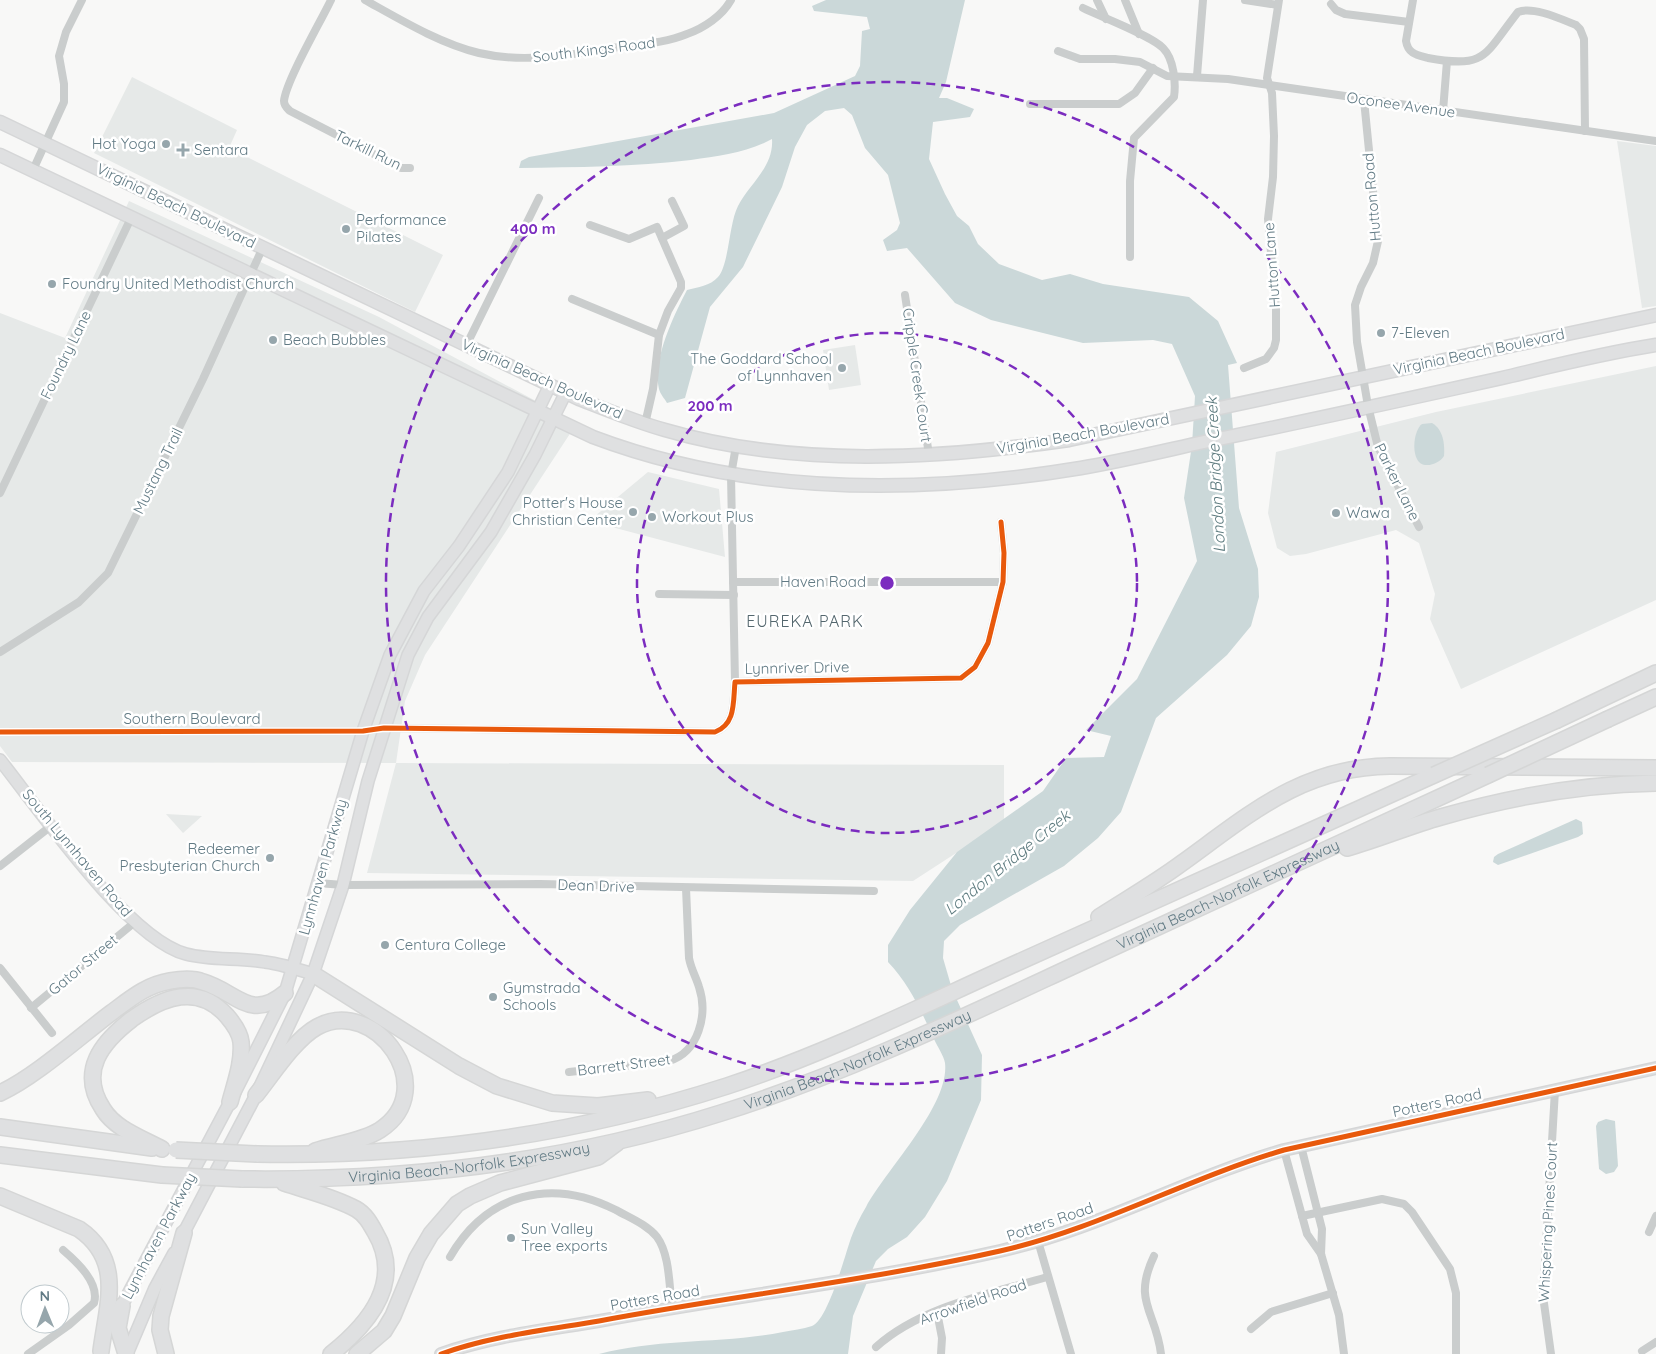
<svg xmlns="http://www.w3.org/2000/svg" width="1656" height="1354" viewBox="0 0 1656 1354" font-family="Quicksand,sans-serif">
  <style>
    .built { fill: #e6e9e8 }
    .water { fill: #cbd8d9 }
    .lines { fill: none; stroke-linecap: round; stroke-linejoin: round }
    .secondary-casing { stroke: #d5d6d7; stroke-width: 14 }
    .primary-casing { stroke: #d5d6d7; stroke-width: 15 }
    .highway-casing { stroke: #d5d6d6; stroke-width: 18 }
    .street { stroke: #cacdcd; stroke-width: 8 }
    .secondary { stroke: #dfe0e1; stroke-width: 11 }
    .primary { stroke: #dfe0e1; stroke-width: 12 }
    .highway { stroke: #dfe0e1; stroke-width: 15 }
    .highway-bridge-casing { stroke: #d5d6d6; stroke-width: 18; stroke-linecap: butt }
    .highway-bridge { stroke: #dfe0e1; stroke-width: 15 }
    .cycleway-casing { stroke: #fff; stroke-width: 8 }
    .cycleway { stroke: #e8590c; stroke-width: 5 }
    .ring { fill: none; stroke: #7b2cbf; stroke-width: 2.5; stroke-dasharray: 9 6 }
    .poi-dot { fill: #96a6ac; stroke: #fff; stroke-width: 2 }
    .labels { text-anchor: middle; stroke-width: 5; stroke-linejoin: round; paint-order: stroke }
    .street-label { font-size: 15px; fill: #617a84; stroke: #fff }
    .poi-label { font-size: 15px; fill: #617a84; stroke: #fff; text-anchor: start }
    .water-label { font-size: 16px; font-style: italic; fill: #5c7a7e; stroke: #fff }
    .neighbourhood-label { font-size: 16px; letter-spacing: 1px; fill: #54676e; stroke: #fff }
    .centre { fill: #7b2cbf; stroke: #fff; stroke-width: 2.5 }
    .ring-label { font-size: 15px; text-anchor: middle; font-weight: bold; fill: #7b2cbf; stroke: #fff; stroke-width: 5; stroke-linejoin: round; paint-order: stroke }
  </style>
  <rect width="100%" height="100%" fill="#f8f8f7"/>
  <g class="built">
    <path d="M132 77 237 130 229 148 443 255 415 312 94 153Z"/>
    <path d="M1617 141 1656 146V306L1642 308Z"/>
    <path d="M129 201 379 317 577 423 425 655 405 701 396 763 1004 765V822L913 881 367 873 396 763 12 762 0 746V313L65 338Z"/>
    <path d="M855 345 861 385 829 390 823 350Z"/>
    <path d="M1656 366V600L1461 689 1430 619 1435 594 1419 543 1396 530 1306 554 1290 556 1277 548 1268 513 1276 452 1436 412Z"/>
    <path d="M648 472 719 489 725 557 589 521Z"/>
    <path d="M166 814 202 816 183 833Z"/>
  </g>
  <g class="water">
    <path d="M826 0H965L946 82 939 98H947L974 109 970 117 933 122 929 159 945 194 957 216 969 226 978 244 999 264 1042 280 1070 274 1103 284 1189 297 1218 321 1237 363 1228 365 1239 508 1258 569 1259 597 1251 626 1227 655 1156 718 1121 812 1098 838 1064 866 960 925 944 941 943 958 952 989 982 1055 981 1100 947 1181 925 1217 907 1237 888 1249 876 1261 853 1316 848 1354H599C659 1338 722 1344 783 1332 792 1330 803 1329 812 1326 828 1320 845 1255 851 1238 855 1227 860 1217 866 1207 886 1170 950 1105 945 1063 944 1056 937 1046 934 1039 921 1011 910 985 888 962V945L910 910 957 852 1043 791 1066 758 1104 757 1111 736 1086 730 1137 679 1197 561 1184 498 1192 445 1195 396 1172 344 1153 340 1083 343 991 320 955 303 907 248 887 251 883 240 897 230 900 223 888 175 865 148 852 115 844 108 825 111 807 125 795 147 782 187 743 267 710 307 685 398 667 403C665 399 660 394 659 389 652 360 674 315 687 290 698 287 710 286 718 277 729 265 729 223 738 206 749 184 774 167 772 139 747 153 719 156 691 160 634 167 577 167 519 168L521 161 529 157 774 113 855 76 860 66 862 31 870 29 867 17 814 11 812 6Z"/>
    <path d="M1432 423C1443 429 1445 444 1444 456 1440 463 1426 469 1419 462 1411 453 1414 430 1422 424Z"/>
    <path d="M1576 819 1582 822 1583 834 1578 837 1498 865 1493 862 1494 857 1498 854Z"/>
    <path d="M1606 1119 1615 1121 1618 1166 1614 1172 1606 1174 1599 1169 1596 1126 1598 1122Z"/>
  </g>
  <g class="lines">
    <defs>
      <g id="secondary">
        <path d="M0 760C39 809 128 939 186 954 212 961 239 957 265 962 281 964 297 969 313 974"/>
        <path d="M181 1238 256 1095 313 974 343 885 368 781 408 655 428 617 491 532 535 455 566 392"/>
        <path d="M118 1313 230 1102 285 993 363 731 390 655 424 591 459 546 508 472 550 385"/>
        <path d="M127 1354 155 1288 174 1253"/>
        <path d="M441 1354C491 1336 546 1330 599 1321 732 1296 867 1281 1000 1251 1098 1229 1188 1178 1284 1150L1656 1068"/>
      </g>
      <g id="primary">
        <path d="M0 122 579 399C607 410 636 422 665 430 795 468 937 459 1069 440L1656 315"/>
        <path d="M0 155 593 437C749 496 918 495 1081 468 1122 461 1163 451 1204 442 1303 422 1402 400 1502 378 1553 366 1604 353 1656 345"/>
      </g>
      <g id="highway">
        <path d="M1608 719 1656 697"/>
        <path d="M1557 720 1656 673"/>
        <path d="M1347 848C1379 839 1409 826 1441 817 1510 797 1584 784 1656 783"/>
        <path d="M1099 917C1127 899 1155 883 1182 863 1250 814 1302 767 1390 766L1656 768"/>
        <path d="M313 974 459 1066 497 1086 552 1103 598 1106 648 1100"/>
        <path d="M0 1093C35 1077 79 1037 111 1013 130 999 146 985 170 981 181 979 193 978 203 982 237 992 250 1022 285 993"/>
        <path d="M256 1095C272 1075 295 1039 317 1027 375 995 443 1089 380 1130 363 1141 336 1144 315 1151"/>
        <path d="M0 1127 152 1148"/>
        <path d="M162 1149C142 1138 115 1129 103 1109 78 1071 102 1042 132 1019 163 997 198 983 227 1016 233 1023 240 1033 241 1042 243 1062 235 1083 230 1102"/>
        <path d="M257 1154C416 1157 575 1135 727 1086 825 1054 917 1008 1010 966 1152 902 1293 838 1434 775"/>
        <path d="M0 1155 162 1175"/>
        <path id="s1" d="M242 1179C404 1181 567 1162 721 1113 842 1075 957 1020 1071 967 1210 903 1349 839 1488 775"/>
        <path d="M284 1183C308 1191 334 1197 356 1209 365 1214 370 1223 375 1232 404 1281 370 1323 331 1354"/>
        <path d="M0 1196 79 1229C124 1260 107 1305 101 1351"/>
        <path d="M122 1306 118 1328 126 1354"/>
        <path d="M166 1354 160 1330 161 1316 184 1233"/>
        <path d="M357 1354 384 1331 393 1316 417 1258 431 1234 457 1204 470 1196 500 1183 598 1157 617 1143"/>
      </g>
    </defs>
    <use href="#secondary" class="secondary-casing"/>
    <use href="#primary" class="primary-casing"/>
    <use href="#highway" class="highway-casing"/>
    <g class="street">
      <path d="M331 0C321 21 286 81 284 101 284 106 287 108 290 111L401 168H410"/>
      <path d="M365 0C401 20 439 43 479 53 526 64 573 54 619 47 642 44 665 43 687 34 704 28 722 16 731 0"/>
      <path d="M1097 0 1106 19"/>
      <path d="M1125 0 1139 34"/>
      <path d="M1245 0 1278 5"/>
      <path d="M1413 0 1406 41C1408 54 1417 55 1428 58 1487 69 1484 55 1518 12 1533 6 1561 19 1576 25L1580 29 1584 39 1585 131"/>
      <path d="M1331 4 1336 10 1345 14 1409 22"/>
      <path d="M1083 8C1101 17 1150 35 1163 48 1174 59 1176 83 1174 97L1134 138 1130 181V257"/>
      <path d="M1058 51 1080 59H1115L1140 62 1167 76 1228 79 1656 141"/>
      <path d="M1197 76 1203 0"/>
      <path d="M1364 100 1378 241 1373 263 1361 287 1355 305 1357 342 1368 406 1378 447 1419 527"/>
      <path d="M1030 104H1119L1135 93 1153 68"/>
      <path d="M1443 111 1447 61"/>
      <path d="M33 170 64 102V84L59 56 66 32 82 0"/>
      <path d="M590 225 629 239 657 227 681 282V288L668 311 659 335 653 389 645 424"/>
      <path d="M662 238 684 226 672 201"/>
      <path d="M905 295 929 455"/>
      <path d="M572 299 659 335"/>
      <path d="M466 346 539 198"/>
      <path d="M1244 368 1266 359 1274 348 1276 340V308L1268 219 1273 177 1274 136 1272 93 1267 78 1279 0"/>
      <path d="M0 493 131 218"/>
      <path d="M733 582H1003"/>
      <path d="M659 594 734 595"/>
      <path d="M0 652 79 602 108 573 203 379 263 247"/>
      <path d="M735 682 731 475 736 446"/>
      <path d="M0 732 363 731 384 728 715 732C736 724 733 702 735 682L961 678 975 667 988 643 1003 582 1004 553 1001 522"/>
      <path d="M0 866 51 826"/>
      <path d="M318 883 343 885 540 884 874 891"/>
      <path d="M0 968 52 1033"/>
      <path d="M31 1008 135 922"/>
      <path d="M569 1072 669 1061C699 1052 708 1014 699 987 696 977 691 969 689 958L686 888"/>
      <path d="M1301 1146 1322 1229 1321 1254 1339 1315 1344 1354"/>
      <path d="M1284 1150 1307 1234 1321 1254"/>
      <path d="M1302 1216 1382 1199 1404 1204 1412 1212 1450 1269 1456 1293V1354"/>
      <path d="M1649 1232 1656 1216"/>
      <path d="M1038 1241 1071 1354"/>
      <path d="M1154 1256C1132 1302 1156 1311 1161 1354"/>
      <path d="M450 1257C487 1193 551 1177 616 1210 630 1218 646 1224 657 1237 670 1255 669 1286 672 1307"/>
      <path d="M937 1312 942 1338 941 1354"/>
      <path d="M1251 1329 1271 1312 1333 1293"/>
      <path d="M876 1347C922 1306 990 1294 1047 1277"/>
      <path d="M1642 1351 1656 1342"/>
      <path d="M28 1354 69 1325 94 1303C100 1283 77 1262 63 1250"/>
      <path d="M1551 1354 1543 1296 1555 1090"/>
    </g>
    <use href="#secondary" class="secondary"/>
    <use href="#primary" class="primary"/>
    <use href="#highway" class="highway"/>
    <defs>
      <g id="highway-bridge">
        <path d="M1434 775 1557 720"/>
        <path d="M1488 775 1608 719"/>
        <path d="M176 1150 257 1154"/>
        <path d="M162 1175 242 1179"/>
      </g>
    </defs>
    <use href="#highway-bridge" class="highway-bridge-casing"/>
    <use href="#highway-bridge" class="highway-bridge"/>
    <defs>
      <g id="cycleway">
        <path d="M0 732 363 731 384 728 715 732C736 724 733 702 735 682L961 678 975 667 988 643 1003 582 1004 553 1001 522"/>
        <path d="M441 1354C491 1336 546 1330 599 1321 732 1296 867 1281 1000 1251 1098 1229 1188 1178 1284 1150L1656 1068"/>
      </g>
    </defs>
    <use href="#cycleway" class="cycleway-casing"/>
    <use href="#cycleway" class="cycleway"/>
  </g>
  <g class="ring">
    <circle cx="887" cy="583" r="250"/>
    <circle cx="887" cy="583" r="501"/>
  </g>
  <g class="poi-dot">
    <circle cx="166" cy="144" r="5"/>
    <path d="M180.5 142.5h5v5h5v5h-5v5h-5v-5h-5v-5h5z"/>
    <circle cx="346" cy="229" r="5"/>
    <circle cx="52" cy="284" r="5"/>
    <circle cx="1381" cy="333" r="5"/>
    <circle cx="273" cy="340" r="5"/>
    <circle cx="842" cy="368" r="5"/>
    <circle cx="633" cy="512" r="5"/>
    <circle cx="1336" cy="513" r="5"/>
    <circle cx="652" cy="517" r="5"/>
    <circle cx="270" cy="858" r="5"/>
    <circle cx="385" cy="945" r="5"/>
    <circle cx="493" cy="997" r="5"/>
    <circle cx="511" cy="1238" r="5"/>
  </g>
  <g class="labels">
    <g class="street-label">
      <text transform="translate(594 50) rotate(-7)" y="5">South Kings Road</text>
      <text transform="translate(1401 105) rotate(8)" y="5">Oconee Avenue</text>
      <text transform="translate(368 150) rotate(26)" y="5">Tarkill Run</text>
      <text transform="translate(1372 197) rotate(-95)" y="5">Hutton Road</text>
      <text transform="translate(176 206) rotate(26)" y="5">Virginia Beach Boulevard</text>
      <text transform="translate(1272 265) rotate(-94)" y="5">Hutton Lane</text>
      <text transform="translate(1479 352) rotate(-12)" y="5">Virginia Beach Boulevard</text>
      <text transform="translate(66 355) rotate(-64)" y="5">Foundry Lane</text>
      <text transform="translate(917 375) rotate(82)" y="5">Cripple Creek Court</text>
      <text transform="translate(542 379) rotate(24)" y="5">Virginia Beach Boulevard</text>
      <text transform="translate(1083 434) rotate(-10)" y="5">Virginia Beach Boulevard</text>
      <text transform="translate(158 471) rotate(-64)" y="5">Mustang Trail</text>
      <text transform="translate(1397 482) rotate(64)" y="5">Parker Lane</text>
      <text x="823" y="587">Haven Road</text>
      <text transform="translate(797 668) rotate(-1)" y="5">Lynnriver Drive</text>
      <text x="192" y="724">Southern Boulevard</text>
      <text transform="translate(77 853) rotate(50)" y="5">South Lynnhaven Road</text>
      <text transform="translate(323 867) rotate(-74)" y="5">Lynnhaven Parkway</text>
      <text transform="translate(596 886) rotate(2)" y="5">Dean Drive</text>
      <text dy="5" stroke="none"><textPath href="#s1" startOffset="1038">Virginia Beach-Norfolk Expressway</textPath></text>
      <text transform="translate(83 965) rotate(-40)" y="5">Gator Street</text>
      <text dy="5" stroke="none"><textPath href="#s1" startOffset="632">Virginia Beach-Norfolk Expressway</textPath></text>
      <text transform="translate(624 1065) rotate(-7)" y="5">Barrett Street</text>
      <text transform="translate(1437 1103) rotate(-12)" y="5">Potters Road</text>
      <text dy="5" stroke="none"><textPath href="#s1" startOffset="228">Virginia Beach-Norfolk Expressway</textPath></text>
      <text transform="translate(1050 1222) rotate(-19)" y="5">Potters Road</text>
      <text transform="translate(1548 1222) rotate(-87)" y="5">Whispering Pines Court</text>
      <text transform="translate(159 1236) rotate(-62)" y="5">Lynnhaven Parkway</text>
      <text transform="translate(655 1298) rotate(-10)" y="5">Potters Road</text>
      <text transform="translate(973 1302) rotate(-19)" y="5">Arrowfield Road</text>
    </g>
    <g class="poi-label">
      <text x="156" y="149" text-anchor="end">Hot Yoga</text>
      <text x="194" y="155">Sentara</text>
      <text x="356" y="225">Performance<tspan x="356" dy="17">Pilates</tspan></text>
      <text x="62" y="289">Foundry United Methodist Church</text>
      <text x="1391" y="338">7-Eleven</text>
      <text x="283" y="345">Beach Bubbles</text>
      <text x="832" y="364" text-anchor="end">The Goddard School<tspan x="832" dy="17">of Lynnhaven</tspan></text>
      <text x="623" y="508" text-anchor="end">Potter's House<tspan x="623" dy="17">Christian Center</tspan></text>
      <text x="1346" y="518">Wawa</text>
      <text x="662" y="522">Workout Plus</text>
      <text x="260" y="854" text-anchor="end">Redeemer<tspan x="260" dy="17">Presbyterian Church</tspan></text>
      <text x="395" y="950">Centura College</text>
      <text x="503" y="993">Gymstrada<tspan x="503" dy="17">Schools</tspan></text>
      <text x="521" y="1234">Sun Valley<tspan x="521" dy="17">Tree exports</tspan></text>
    </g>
    <g class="water-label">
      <text transform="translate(1215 475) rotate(-93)" y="6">London Bridge Creek</text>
      <text transform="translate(1007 862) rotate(-39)" y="6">London Bridge Creek</text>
    </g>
    <g class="neighbourhood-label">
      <text x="805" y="627">EUREKA PARK</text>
    </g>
  </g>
  <circle cx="887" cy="583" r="8" class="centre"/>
  <g class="ring-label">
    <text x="533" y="234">400 m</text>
    <text x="710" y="411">200 m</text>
  </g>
  <g transform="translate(45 1309) rotate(359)"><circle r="24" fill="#ffffff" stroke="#c0cace"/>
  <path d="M0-4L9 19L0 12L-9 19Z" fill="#96a6ac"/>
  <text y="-8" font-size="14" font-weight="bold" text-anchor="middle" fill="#617a84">N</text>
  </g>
</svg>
